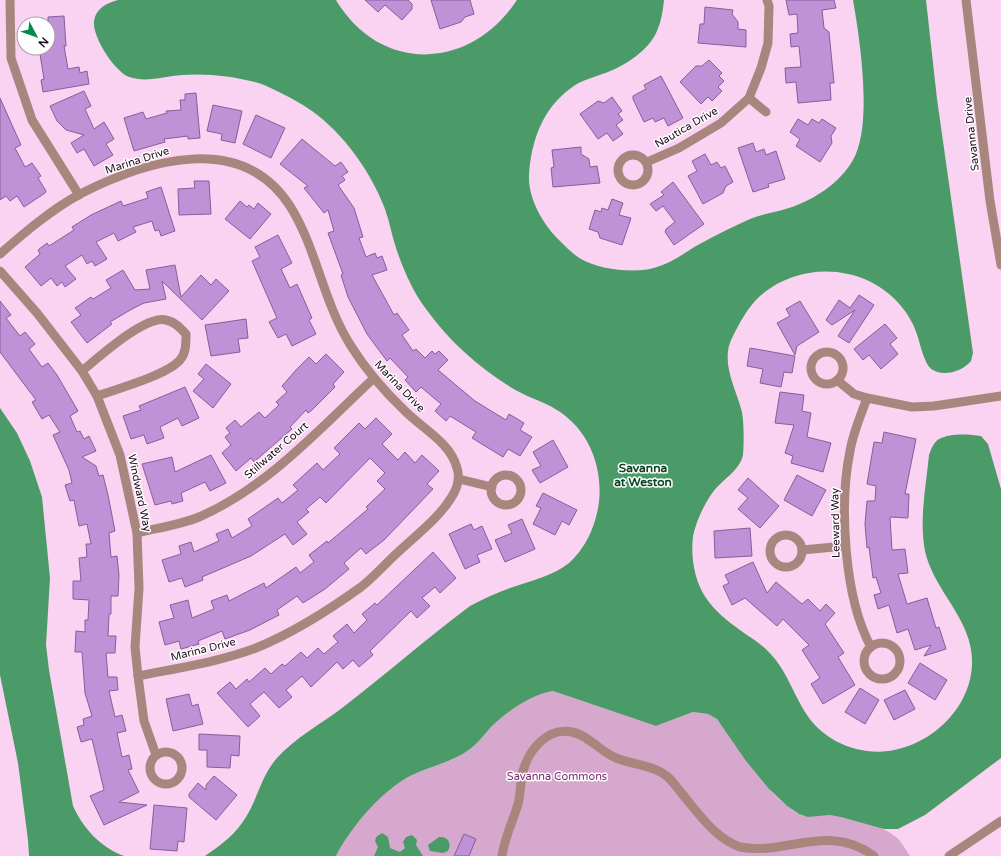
<svg xmlns="http://www.w3.org/2000/svg" width="1001" height="856" viewBox="0 0 1001 856" font-family="'Varela Round',sans-serif">
  <style>
    .green { fill: #d7a8cd }
    .water { fill: #4b9b68 }
    .building { fill: #bf91d7; stroke: #865e9b }
    .lines { fill: none; stroke-linecap: round; stroke-linejoin: round }
    .minor { stroke: #a9867d; stroke-width: 9 }
    .labels { text-anchor: middle; stroke-width: 3; stroke-linejoin: round; paint-order: stroke }
    .street-label { font-size: 11px; fill: #210a1e; stroke: #fff }
    .park-label { font-size: 11px; fill: #7a296f; stroke: #fff }
    .neighbourhood-label { font-size: 12px; font-weight: bold; fill: #0a4424; stroke: #fff }
  </style>
  <rect width="100%" height="100%" fill="#fad2f2"/>
  <path class="green" d="M553 691 656 726 693 712 708 714 717 719C740 749 764 793 797 813 807 819 819 815 830 815 851 816 879 824 896 837 901 841 906 850 910 856H336C351 827 382 789 412 775 431 766 454 762 470 749 478 743 484 735 491 727 508 711 530 695 553 691Z"/>
  <g class="water">
    <path d="M118 0H336C380 74 471 71 517 0H664C663 11 661 22 657 31 649 50 626 65 608 72 595 77 581 80 571 88 542 109 531 142 529 176 528 199 544 226 560 241 566 247 574 255 581 259 599 270 638 274 657 267 671 263 683 254 696 246 714 236 732 227 750 219 763 214 776 212 789 208 814 200 840 183 853 160 873 125 860 40 853 0H926L937 99 973 353 971 361C963 371 944 377 933 370 924 366 920 341 916 332 914 325 909 317 905 311 871 264 802 259 760 296 748 307 740 322 733 336 719 361 736 388 742 412 744 424 744 443 743 455 740 470 722 480 713 492 704 504 696 522 693 536 692 544 692 553 693 561 698 601 721 617 753 639 784 660 787 682 805 712 822 740 856 755 888 751 943 744 989 687 966 632 955 604 932 582 925 551 919 520 926 486 929 455 931 449 934 442 939 439 950 433 969 434 981 436L988 444 1001 489V758L925 815 898 829H884L841 817 830 815 808 817 799 814 787 806 768 788 746 761 717 719 708 714 693 712 656 726 553 691C530 695 508 711 491 727 484 735 478 743 470 749 453 762 431 766 412 775 382 790 351 827 336 856H205C221 845 236 834 246 817 258 798 261 776 277 758 295 738 321 724 342 708 385 675 426 639 470 606 483 599 496 593 510 588 530 581 553 576 569 563 586 548 596 525 599 502 603 464 587 426 552 407 539 400 525 396 512 388 478 367 449 341 426 309 413 292 404 271 397 251 392 237 390 223 385 209 371 172 344 134 312 111 301 103 268 85 255 82 232 76 206 73 182 75 164 76 147 83 129 77 115 72 92 37 94 21 96 8 107 3 118 0Z"/>
    <path d="M0 408 17 433 30 461 42 497 50 578 46 645 49 670 73 806C83 828 100 847 124 856H29L28 840 18 763 0 675Z"/>
    <path d="M382 833 388 837 390 848 400 852 405 848 403 842 406 837 412 835 417 840 416 845 423 856H374L378 847 375 841 376 837Z"/>
    <path d="M439 837C448 836 452 843 448 851L443 853 430 851 428 845Z"/>
  </g>
  <g class="building">
    <path d="M365 0H408L412 4V9L402 20 385 5 378 12Z"/>
    <path d="M431 0H470L474 14 465 17 461 22 440 29Z"/>
    <path d="M786 0H834L836 8 822 10 824 28 829 32 834 83H830L831 100 798 103 796 82 786 83 785 68 801 67 799 46 791 47 790 34 798 33 797 14 789 15Z"/>
    <path d="M705 7 733 10 732 14 738 22V29L746 30V47L698 43 700 24H704Z"/>
    <path d="M64 16 66 46H64L68 69 79 67 80 73 87 71 89 84 43 92 41 80 44 79 39 48H48V17Z"/>
    <path d="M709 60 722 73 719 76 724 81 718 87 722 91 712 101 708 97 701 104 680 82 696 66H702Z"/>
    <path d="M661 76 683 118 668 126 664 118 655 122 653 118 644 122 633 99V96L646 89 644 85Z"/>
    <path d="M84 91 91 106 85 109 94 129 104 122 114 139 106 144 113 155 94 166 84 149 77 153 71 143 84 135 66 130 57 121 50 106Z"/>
    <path d="M196 93 200 138 188 139V136L164 139 165 142 134 151 124 118 143 112 146 119 167 113 166 111 181 110 180 100H185V94Z"/>
    <path d="M612 97 622 111 618 114 623 120 616 125 623 134 613 141 607 133 598 139 580 114 598 101 604 103Z"/>
    <path d="M0 98 21 145 15 148 25 167 32 163 41 176 38 178 46 191 45 193 24 207 17 196 10 201 6 196 0 200Z"/>
    <path d="M213 105 242 111 235 143 221 140 222 134 207 131Z"/>
    <path d="M256 115 285 128 271 158 243 144Z"/>
    <path d="M798 119 808 125 812 119 819 123 822 119 836 128 831 136 832 143 820 162 796 146 800 139 790 132Z"/>
    <path d="M302 139 335 166 341 162 348 172 342 176 345 180 338 185 354 208 363 237 359 238 366 257 375 253 377 258 382 256 387 270 372 275 394 315 397 313 409 330 402 335 413 351 416 349 425 358 432 351 435 354 439 351 448 360 438 370 475 401 506 420 509 414 524 423 520 430 532 437 520 456 508 449 503 457 472 438 476 432 450 416 446 421 435 411 441 404 421 387 416 392 405 380 408 377 390 358 387 361 367 334 348 297 341 275 343 274 328 233 334 231 328 210 324 213 304 188 308 186 280 164Z"/>
    <path d="M753 143 756 152 764 149 766 155 776 151 785 179 768 184 769 187 753 192 738 148Z"/>
    <path d="M581 147V154L589 159 590 167 597 166 600 183 553 187 551 168 554 167 552 150Z"/>
    <path d="M705 154 711 165 717 162 721 168 725 166 733 182 726 186 723 193 703 204 688 176 697 171 692 161Z"/>
    <path d="M194 181H209L211 214 179 215 178 189 195 188Z"/>
    <path d="M673 182 704 224 674 245 665 232 666 229 675 222 663 206 656 211 650 204 664 195 661 192Z"/>
    <path d="M161 187 175 231 161 236 159 230 155 231 152 221 133 227 136 232 118 241 114 233 96 242 107 259 95 266 92 261 87 264 82 255 65 266 76 279 65 287 62 282 57 286 51 278 41 286 25 267 40 254 38 250 47 243 49 246 74 230 72 227 91 215 121 201 123 206 148 198 146 192Z"/>
    <path d="M612 199 623 203 619 215 631 218 622 245 600 238 598 232 589 229 595 210 601 212 602 208 608 210Z"/>
    <path d="M240 201 247 207 249 205 254 209 258 203 271 214 250 239 225 219Z"/>
    <path d="M278 235 292 263 281 269 290 288 297 284 312 318 309 320 316 334 292 346 286 334 278 338 269 322 277 318 252 261 260 257 255 247Z"/>
    <path d="M175 265 181 297 201 275 211 285 216 279 229 291 202 320 162 281 166 299 144 303 132 309 110 322 112 324 87 343 71 322 81 315 75 308 91 297 93 299 111 288 106 280 123 270 135 290 150 289 146 270Z"/>
    <path d="M859 295 874 305 849 343 838 336 855 310 832 325 826 320 839 300 850 308Z"/>
    <path d="M0 301 11 315 6 318 20 336 25 332 35 344 29 349 42 367 48 363 57 375 78 411 70 416 77 432 80 431 84 439 89 436 96 451 82 457 96 466 99 476 103 475 108 495 115 531 109 533 111 557 117 556 119 575 118 596H111V614H109L108 636H116L115 653H106L108 677H117L118 690 109 691 115 717 122 715 126 731 117 733 122 757 129 755 132 769 128 770 139 792 119 802 147 805 104 825 90 796 104 790 92 739 81 742 77 727 84 725 83 719 92 716 85 693 82 652H75L76 631 85 632V620H88L89 600 73 599V581H81L79 558 87 557 86 544H91L87 524 79 526 74 500 70 501 65 485 72 483 69 470 53 435 60 432 49 415 42 419 32 402 36 400 0 352Z"/>
    <path d="M800 301 819 332 797 346 795 355 777 323 790 316 786 309Z"/>
    <path d="M246 319 248 338 238 339 240 352 211 356 205 325Z"/>
    <path d="M885 324 897 338 890 344 898 354 881 369 869 355 863 360 854 349Z"/>
    <path d="M750 348 795 356 792 373 784 372 781 387 760 383 763 369 747 366Z"/>
    <path d="M326 354 344 372 333 384 335 387 312 410 308 413 306 410 290 427 292 429 263 454 254 462 251 458 236 471 222 453 231 445 225 437 230 433 226 428 235 420 241 427 259 412 265 418 279 405 276 402 287 392 282 386 296 370 309 357 316 364Z"/>
    <path d="M206 364 231 384 213 408 193 391 204 379 198 374Z"/>
    <path d="M185 387 199 418 182 426 178 418 160 427 164 438 147 444 144 435 131 439 123 416 141 410 139 406Z"/>
    <path d="M780 392 804 395 802 411 811 413 807 437 831 443 823 472 791 463 793 456 785 453 794 425 775 423Z"/>
    <path d="M376 418 392 434 382 444 398 460 405 452 415 463 422 455 439 471 427 484 433 489 384 540 366 554 361 548 344 563 349 569 325 589 303 603 297 596 277 610 279 615 250 630 225 639 222 631 198 641 199 644 181 649 179 641 165 645 159 622 174 618 170 605 188 600 192 618 214 609 211 601 227 595 229 601 264 583 266 588 296 567 300 573 314 562 309 555 327 541 328 543 368 509 366 507 385 489 377 481 385 473 370 458 326 503 320 497 306 509 309 512 297 522 307 534 293 545 285 534 251 556 202 577 203 580 185 587 182 578 169 582 162 560 181 554 179 546 191 542 194 552 219 541 216 534 228 529 232 538 252 526 248 519 278 498 282 503 298 490 293 485 317 463 323 470 340 454 334 448 359 423 365 429Z"/>
    <path d="M884 432 916 439 905 494H909L908 518 890 517 892 550 905 549 908 573 898 574 907 604 927 598 936 628 939 627 946 649 924 656 931 645 915 650 908 629 897 633 889 605 878 609 874 595 881 593 876 577 873 578 869 547 867 548 865 524 867 501H875L876 486 867 484 874 442 882 443Z"/>
    <path d="M553 440 568 467 540 483 532 470 541 466 533 452Z"/>
    <path d="M211 455 226 483 210 491 205 482 181 493 183 501 172 504 171 501 155 505 142 464 172 457 175 472Z"/>
    <path d="M797 475 826 490 812 516 784 500Z"/>
    <path d="M748 478 779 506 760 528 738 509 748 498 738 490Z"/>
    <path d="M543 493 577 510 569 525 562 521 555 535 533 524 541 508 536 506Z"/>
    <path d="M522 519 535 549 505 562 495 540 512 533 508 525Z"/>
    <path d="M471 524 474 530 482 526 492 549 477 555 480 562 465 569 449 534Z"/>
    <path d="M750 528 752 556 715 558 714 531Z"/>
    <path d="M433 552 456 578 440 593 435 587 422 598 430 606 417 618 411 611 370 651 373 655 359 667 353 660 343 669 337 662 311 687 302 676 286 690 292 697 279 708 264 692 250 704 260 716 248 727 217 693 230 682 236 689 247 679 249 682 265 668 271 674 282 664 285 666 301 652 307 658 318 648 324 654 338 642 333 636 347 624 354 633 367 620 362 614 375 603 377 605Z"/>
    <path d="M753 562 767 593 776 582 802 604 808 599 820 611 826 604 835 613 825 624 844 653 838 657 855 685 823 704 811 684 820 678 802 650 809 645 783 619 777 626 745 598 732 605 723 586 729 583 725 575Z"/>
    <path d="M920 663 947 680 935 700 908 683Z"/>
    <path d="M860 688 879 700 865 724 845 712Z"/>
    <path d="M905 690 915 709 894 720 884 700Z"/>
    <path d="M189 694 192 706 198 704 203 724 173 731 166 699Z"/>
    <path d="M199 734 240 736 239 756 231 755 230 768 207 767V750H199Z"/>
    <path d="M214 776 237 795 216 820 189 797V794L198 783 206 790V785Z"/>
    <path d="M154 805 187 808 184 842 178 841 177 851 150 849Z"/>
    <path d="M464 834 476 839 469 856H454Z"/>
  </g>
  <g class="lines">
    <g class="minor">
      <path d="M10 0 11 58 32 120 79 195"/>
      <path d="M966 0 990 201 1001 265"/>
      <path d="M749 98 766 112"/>
      <circle cx="633" cy="170" r="15"/>
      <path d="M647 162 679 148 721 123 749 98 761 68 768 43 769 6 767 0"/>
      <path d="M0 254C25 232 51 210 80 194 145 161 241 130 290 206 317 249 323 302 351 346 366 370 384 391 405 411 423 429 450 442 457 468 460 477 458 485 454 493 441 517 415 536 396 554 384 565 374 577 361 587 329 610 293 633 256 648 219 662 177 668 138 676"/>
      <path d="M0 271 37 313 82 371 97 396 120 455 137 533 139 588 135 647 138 676 144 721 156 755"/>
      <circle cx="827" cy="368" r="16"/>
      <path d="M82 371C98 358 145 315 166 320 175 322 180 328 186 334 186 344 186 353 180 360 167 375 117 389 97 396"/>
      <path d="M837 380 854 394 867 398 912 407 934 406 1001 396"/>
      <path d="M867 398C861 415 853 433 850 451 839 505 844 598 871 647"/>
      <circle cx="506" cy="490" r="15"/>
      <path d="M459 479 492 487"/>
      <path d="M137 533C157 528 180 525 199 517 268 487 319 429 373 379"/>
      <circle cx="786" cy="551" r="16"/>
      <path d="M802 550 845 546"/>
      <circle cx="882" cy="661" r="18"/>
      <circle cx="166" cy="768" r="16"/>
      <path d="M502 856C504 839 513 821 518 804 521 793 520 782 523 771 529 750 547 727 572 732 588 735 601 752 616 758 634 765 655 765 669 778 674 783 678 789 683 795 699 814 715 838 740 847 786 856 828 822 874 856"/>
      <path d="M949 856 1001 821"/>
    </g>
  </g>
  <g class="labels">
    <g class="street-label">
      <text transform="translate(686 127) rotate(-30)" y="4">Nautica Drive</text>
      <text transform="translate(971 134) rotate(-96)" y="4">Savanna Drive</text>
      <text transform="translate(137 160) rotate(-18)" y="4">Marina Drive</text>
      <text transform="translate(400 386) rotate(46)" y="4">Marina Drive</text>
      <text transform="translate(276 450) rotate(-41)" y="4">Stillwater Court</text>
      <text transform="translate(140 493) rotate(78)" y="4">Windward Way</text>
      <text transform="translate(835 523) rotate(-91)" y="4">Leeward Way</text>
      <text transform="translate(203 649) rotate(-14)" y="4">Marina Drive</text>
    </g>
    <g class="park-label">
      <text x="557" y="780">Savanna Commons</text>
    </g>
    <g class="neighbourhood-label">
      <text x="643" y="472">Savanna<tspan x="643" dy="14">at Weston</tspan></text>
    </g>
  </g>
  <g transform="translate(36 36) rotate(131)"><circle r="19" fill="#ffffff" stroke="#a69da5"/>
  <path d="M0-3L7 15L0 10L-7 15Z" fill="#008d4c"/>
  <text y="-6" font-size="11" font-weight="bold" text-anchor="middle" fill="#210a1e">N</text>
  </g>
</svg>
